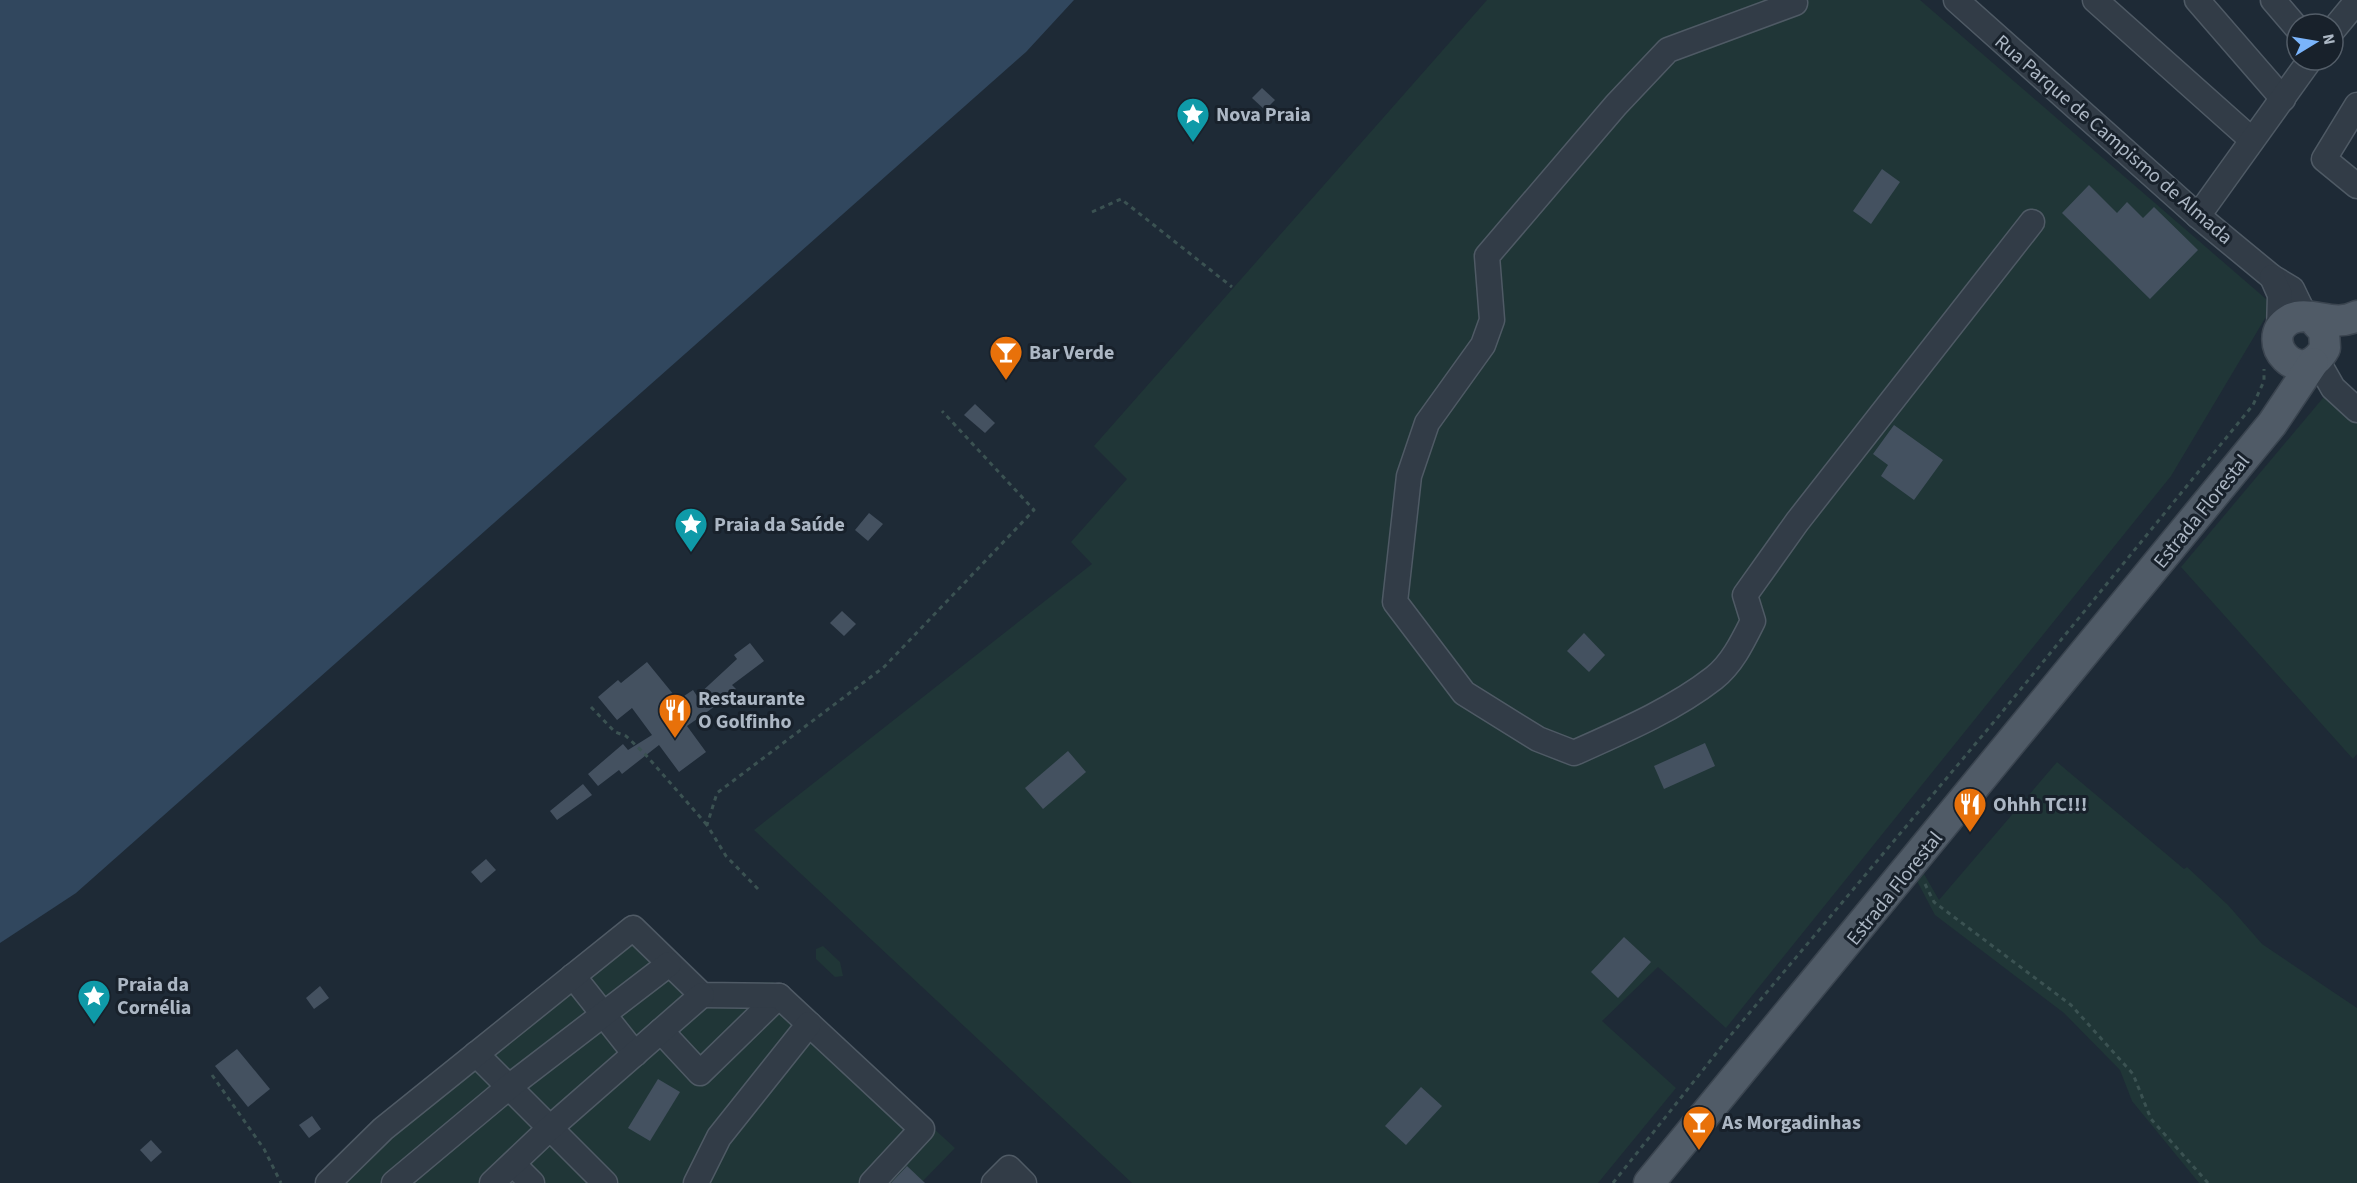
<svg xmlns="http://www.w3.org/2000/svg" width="2357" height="1183" viewBox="0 0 2357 1183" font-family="'Source Sans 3',sans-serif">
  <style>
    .green { fill: #203637 }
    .water { fill: #31475e }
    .building { fill: #445160 }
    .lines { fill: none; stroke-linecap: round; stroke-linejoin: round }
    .minor-casing { stroke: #4f5a65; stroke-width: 27 }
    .major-casing { stroke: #3b4550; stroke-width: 33 }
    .path { stroke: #3b5252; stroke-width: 3; stroke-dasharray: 4.5 4.5; stroke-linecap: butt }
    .minor { stroke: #323c47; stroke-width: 24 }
    .major { stroke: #505b67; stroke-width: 30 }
    .labels { text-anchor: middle; stroke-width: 6; stroke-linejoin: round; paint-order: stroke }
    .poi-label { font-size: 20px; font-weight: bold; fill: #acb7c4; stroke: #18212b; text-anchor: start }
    .street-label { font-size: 20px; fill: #acb7c4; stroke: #18212b }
  </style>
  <rect width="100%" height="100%" fill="#1e2a36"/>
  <g class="green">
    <path d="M1487 0H1920L2273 305 2171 476 1726 1028 1658 967 1602 1021 1676 1088 1598 1183H1132L754 830 1092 564 1071 542 1127 479 1094 446Z"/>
    <path d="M2328 392 2357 418V754L2353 759 2181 567Z"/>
    <path d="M2057 762 2184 869 2187 867 2228 905 2262 944 2357 1008V1183H2199L2132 1101 2120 1070 2064 1013 1935 915 1917 881 1924 874 1939 900Z"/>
    <path d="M632 919 704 983 773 982 955 1148 921 1183H322Z"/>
    <path d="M823 946 840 962 843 976 835 977 816 959V949Z"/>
  </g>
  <path class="water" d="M0 0H1074L1026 52 76 893 0 943Z"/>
  <g class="building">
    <path d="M1262 88 1275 100 1265 110 1252 98Z"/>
    <path d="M1882 169 1900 182 1871 224 1853 211Z"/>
    <path d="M2089 185 2117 213 2127 202 2143 218 2154 207 2198 250 2150 299 2062 213Z"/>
    <path d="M975 404 995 423 985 433 964 415Z"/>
    <path d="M1894 425 1943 460 1914 500 1881 476 1888 465 1873 454Z"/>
    <path d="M869 513 883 524 868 541 855 530Z"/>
    <path d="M842 611 856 624 844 636 830 623Z"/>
    <path d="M1584 633 1605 655 1589 672 1567 651Z"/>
    <path d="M750 643 764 661 732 685 736 689 721 702 687 726 706 752 679 772 659 745 622 774 619 770 598 786 588 774 623 744 628 750 652 735 632 708 617 720 598 697 618 680 621 683 647 662 678 700 693 690 697 696 737 659 734 655Z"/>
    <path d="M1705 743 1715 766 1664 789 1654 766Z"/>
    <path d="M1068 751 1086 772 1043 809 1025 788Z"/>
    <path d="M583 784 592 795 557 820 550 811Z"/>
    <path d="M486 859 496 870 481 883 471 872Z"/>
    <path d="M1624 937 1651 962 1618 998 1591 972Z"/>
    <path d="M320 986 329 998 314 1009 306 998Z"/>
    <path d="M237 1049 270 1089 248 1107 215 1066Z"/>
    <path d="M658 1079 680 1092 650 1141 628 1128Z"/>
    <path d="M1421 1087 1442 1106 1406 1145 1385 1126Z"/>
    <path d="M312 1116 321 1129 309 1138 299 1125Z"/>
    <path d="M151 1140 162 1152 151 1162 140 1150Z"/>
    <path d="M907 1166 925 1183H891Z"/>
  </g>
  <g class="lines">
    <defs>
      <g id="minor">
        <path d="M1956 0 2198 216 2272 277 2292 289 2305 316"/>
        <path d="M2095 0 2252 140"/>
        <path d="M2197 0 2283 99"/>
        <path d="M2273 0 2297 28"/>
        <path d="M1795 3 1668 50 1616 105 1487 256 1492 320 1483 345 1427 423 1409 476 1395 602 1464 693 1538 739 1574 753C1621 732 1673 710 1714 678 1732 664 1743 641 1753 621L1745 595 1797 522 2032 222"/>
        <path d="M2333 30 2357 1"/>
        <path d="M2357 105 2324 159 2357 186"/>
        <path d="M2198 216 2310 60"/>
        <path d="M2272 277 2280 295 2279 331"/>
        <path d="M2317 360 2333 388 2357 410"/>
        <path d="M573 976 635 1054"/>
        <path d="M661 1031 700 1073 779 996"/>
        <path d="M476 1054 605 1183"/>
        <path d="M513 1164 532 1183"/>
        <path d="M328 1183 383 1129 633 928 702 995 779 996 922 1129 872 1183"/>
        <path d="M394 1183 510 1086 669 964"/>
        <path d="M492 1183 550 1128 702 995"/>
        <path d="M696 1183 719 1137 809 1024"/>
        <path d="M994 1183 1009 1168 1024 1183"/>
      </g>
      <g id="major">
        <path d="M2312 318 2324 331 2325 348C2301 392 2256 340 2289 320 2308 308 2333 329 2357 316"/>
        <path d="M1649 1183 2272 424 2313 363"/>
      </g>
    </defs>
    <use href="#minor" class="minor-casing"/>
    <use href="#major" class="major-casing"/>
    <g class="path">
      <path d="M1092 212 1121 199 1232 287"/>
      <path d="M591 707 615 732 626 736 645 754 707 825"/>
      <path d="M1925 884 1934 902 2071 1005 2133 1074 2151 1119 2208 1183"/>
      <path d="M758 889 726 856 707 825 717 793 884 667 1034 510 942 411"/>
      <path d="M212 1075 264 1149 281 1183"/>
      <path d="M1613 1183 1730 1036 1998 717 2253 405 2264 381V369"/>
    </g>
    <use href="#minor" class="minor"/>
    <use href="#major" class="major"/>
  </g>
  <defs>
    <symbol id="sight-pin" viewBox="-11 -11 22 30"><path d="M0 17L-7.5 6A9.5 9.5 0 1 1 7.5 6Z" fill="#0f9aa8" stroke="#18212b"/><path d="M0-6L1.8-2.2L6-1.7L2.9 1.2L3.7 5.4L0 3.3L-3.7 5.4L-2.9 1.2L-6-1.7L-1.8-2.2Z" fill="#fff"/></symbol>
    <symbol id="bar-pin" viewBox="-11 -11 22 30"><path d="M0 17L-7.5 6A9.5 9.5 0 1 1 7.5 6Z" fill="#e8710a" stroke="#18212b"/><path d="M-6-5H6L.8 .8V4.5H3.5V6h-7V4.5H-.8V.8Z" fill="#fff"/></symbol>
    <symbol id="restaurant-pin" viewBox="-11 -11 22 30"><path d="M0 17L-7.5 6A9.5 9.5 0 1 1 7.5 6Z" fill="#e8710a" stroke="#18212b"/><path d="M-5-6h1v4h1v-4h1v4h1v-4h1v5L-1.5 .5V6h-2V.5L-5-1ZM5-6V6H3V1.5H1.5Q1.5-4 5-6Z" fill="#fff"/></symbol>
  </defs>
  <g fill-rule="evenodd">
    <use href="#sight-pin" x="1174" y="95" width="38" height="52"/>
    <use href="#bar-pin" x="987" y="333" width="38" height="52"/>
    <use href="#sight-pin" x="672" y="505" width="38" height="52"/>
    <use href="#restaurant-pin" x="656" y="691" width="38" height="52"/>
    <use href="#restaurant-pin" x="1951" y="785" width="38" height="52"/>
    <use href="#sight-pin" x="75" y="977" width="38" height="52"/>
    <use href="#bar-pin" x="1680" y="1103" width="38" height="52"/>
  </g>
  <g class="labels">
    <g class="poi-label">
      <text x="1216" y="121">Nova Praia</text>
      <text x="1029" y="359">Bar Verde</text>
      <text x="714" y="531">Praia da Saúde</text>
      <text x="698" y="705">Restaurante<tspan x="698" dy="23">O Golfinho</tspan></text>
      <text x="1993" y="811">Ohhh TC!!!</text>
      <text x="117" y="991">Praia da<tspan x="117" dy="23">Cornélia</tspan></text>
      <text x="1722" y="1129">As Morgadinhas</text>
    </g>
    <g class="street-label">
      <text transform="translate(2114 139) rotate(41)" y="7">Rua Parque de Campismo de Almada</text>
      <text transform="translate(2201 511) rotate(-51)" y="7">Estrada Florestal</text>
      <text transform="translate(1894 888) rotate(-51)" y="7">Estrada Florestal</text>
    </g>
  </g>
  <g transform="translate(2315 42) rotate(79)"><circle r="28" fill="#18212b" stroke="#535d68" stroke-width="1.5"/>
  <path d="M0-4.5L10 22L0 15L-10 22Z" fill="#7ab4fb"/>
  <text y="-9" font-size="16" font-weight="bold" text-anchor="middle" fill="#acb7c4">N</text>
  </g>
</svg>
